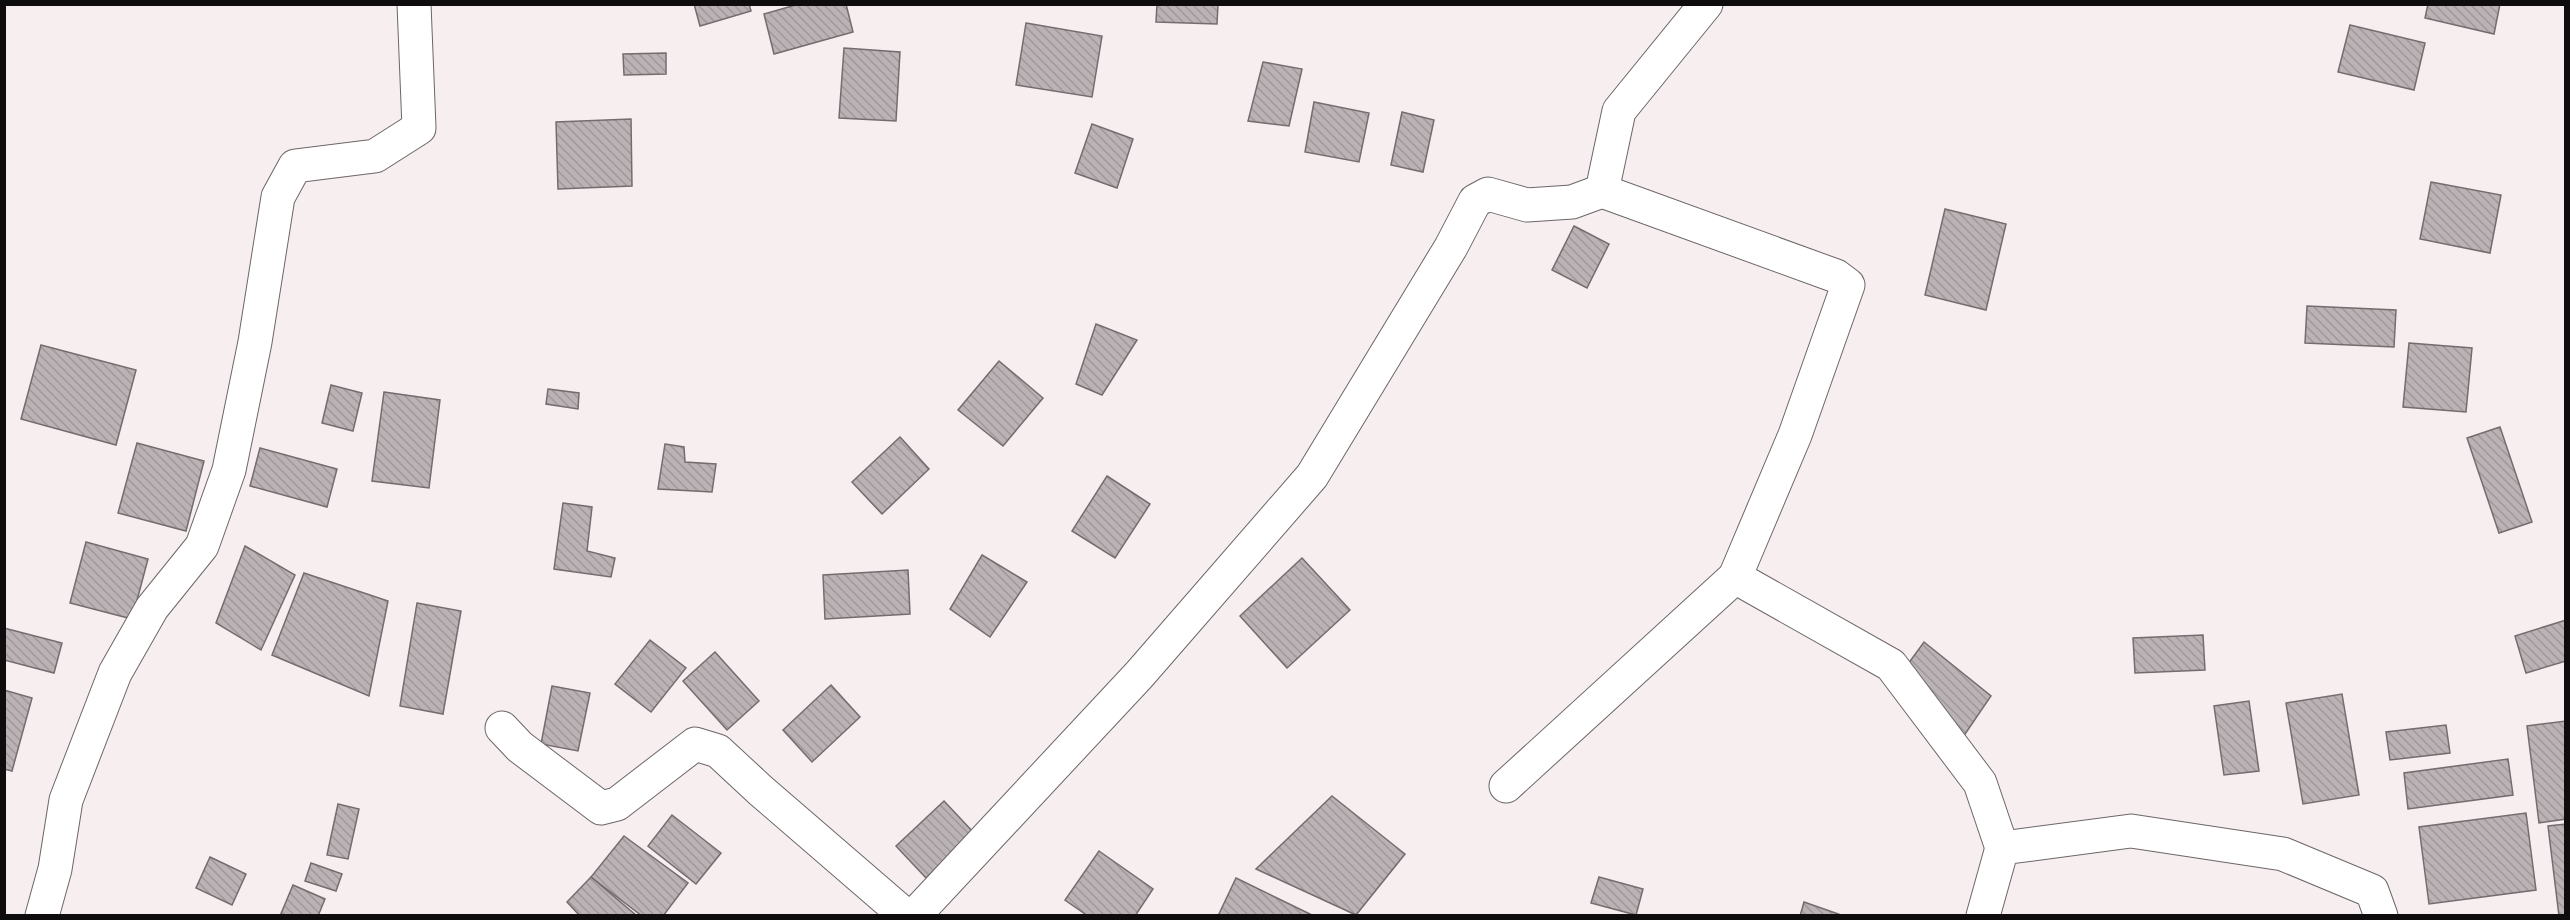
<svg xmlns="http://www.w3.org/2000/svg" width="2570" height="920" viewBox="0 0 2570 920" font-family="'Roboto Condensed',sans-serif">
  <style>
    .building { fill: url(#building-back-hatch); stroke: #746c6e; stroke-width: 1.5 }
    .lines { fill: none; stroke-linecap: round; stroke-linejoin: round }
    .minor-casing { stroke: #6d6668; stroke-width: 35 }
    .minor { stroke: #fff; stroke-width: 33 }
  </style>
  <defs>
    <pattern id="building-back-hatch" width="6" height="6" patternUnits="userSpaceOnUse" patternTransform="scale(1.5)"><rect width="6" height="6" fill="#bab2b4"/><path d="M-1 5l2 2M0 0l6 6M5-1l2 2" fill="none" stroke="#9f989a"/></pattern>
  </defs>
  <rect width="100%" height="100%" fill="#f6eeef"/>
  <g class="building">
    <path d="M694 4H749L751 11 700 26Z"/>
    <path d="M799 4H846L853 32 774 54 764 14Z"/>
    <path d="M1157 4H1218L1217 24 1156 22Z"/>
    <path d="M2428 4H2500L2494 34 2425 18Z"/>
    <path d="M1026 23 1102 36 1092 97 1016 85Z"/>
    <path d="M2350 25 2425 43 2414 90 2338 72Z"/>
    <path d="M844 48 900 52 896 121 839 118Z"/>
    <path d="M666 53V74L624 75 623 54Z"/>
    <path d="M1263 62 1302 69 1289 126 1248 121Z"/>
    <path d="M1314 102 1369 113 1359 162 1305 152Z"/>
    <path d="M1402 112 1434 120 1423 172 1391 165Z"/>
    <path d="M631 119 632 186 558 189 556 122Z"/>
    <path d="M1092 124 1133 139 1117 188 1075 173Z"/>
    <path d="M2431 182 2501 195 2490 253 2420 239Z"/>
    <path d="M1945 209 2006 224 1986 310 1925 295Z"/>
    <path d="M1574 226 1609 244 1587 288 1552 270Z"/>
    <path d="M2307 306 2396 310 2394 347 2305 343Z"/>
    <path d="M1096 324 1137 340 1102 395 1076 384Z"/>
    <path d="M2409 343 2472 348 2466 412 2403 407Z"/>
    <path d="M41 345 136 370 116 445 21 419Z"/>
    <path d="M999 361 1043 398 1003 446 958 410Z"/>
    <path d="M331 385 362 393 353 431 322 423Z"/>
    <path d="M548 389 579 393 578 409 546 404Z"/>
    <path d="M384 392 440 400 429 488 372 481Z"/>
    <path d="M2500 427 2532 522 2499 533 2467 438Z"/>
    <path d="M900 437 929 469 882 514 852 482Z"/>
    <path d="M137 443 204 461 186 531 118 513Z"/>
    <path d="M665 444 684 447 685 462 716 464 712 492 658 489Z"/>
    <path d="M260 448 337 469 327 507 250 486Z"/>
    <path d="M1107 476 1150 504 1115 558 1072 531Z"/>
    <path d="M563 503 592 507 587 551 615 558 611 577 554 569Z"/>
    <path d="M86 542 148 559 132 619 70 603Z"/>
    <path d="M245 546 295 575 261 650 216 623Z"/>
    <path d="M982 555 1027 582 990 637 950 609Z"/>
    <path d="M1302 558 1350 610 1287 668 1240 616Z"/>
    <path d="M908 570 910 614 825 619 823 575Z"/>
    <path d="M304 573 388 601 369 696 272 655Z"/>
    <path d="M417 603 461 611 443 714 400 706Z"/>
    <path d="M2566 620V661L2526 673 2515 636Z"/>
    <path d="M4 628 62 643 54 673 4 660Z"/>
    <path d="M2203 635 2205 670 2135 673 2133 638Z"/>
    <path d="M650 640 686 668 651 712 615 684Z"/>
    <path d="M1924 642 1991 696 1963 737 1900 675Z"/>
    <path d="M715 652 759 701 727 730 683 681Z"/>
    <path d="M831 685 860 717 812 762 783 730Z"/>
    <path d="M552 686 590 693 578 751 541 744Z"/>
    <path d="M4 690 32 698 12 771 4 769Z"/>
    <path d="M2342 694 2359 795 2303 804 2286 703Z"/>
    <path d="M2249 701 2259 771 2224 775 2214 706Z"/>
    <path d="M2566 721V819L2539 823 2527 726Z"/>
    <path d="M2446 725 2450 753 2390 760 2386 732Z"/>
    <path d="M2508 759 2513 795 2408 809 2404 773Z"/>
    <path d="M1332 796 1405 854 1356 915 1256 869Z"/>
    <path d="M944 801 974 833 926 878 896 846Z"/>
    <path d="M338 804 359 809 348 859 327 855Z"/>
    <path d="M2526 813 2536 890 2429 904 2419 827Z"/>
    <path d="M672 815 721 853 696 884 648 846Z"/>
    <path d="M2566 824V916H2559L2548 826Z"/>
    <path d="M624 836 688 883 663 916H642L591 877Z"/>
    <path d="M1099 851 1153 889 1135 916H1088L1065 900Z"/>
    <path d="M210 857 246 874 232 905 196 888Z"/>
    <path d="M311 863 342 874 336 891 305 881Z"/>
    <path d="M591 877 637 916H580L567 902Z"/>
    <path d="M1599 877 1643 889 1636 915 1591 903Z"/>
    <path d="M1236 878 1314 916H1218Z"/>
    <path d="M293 885 325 899 318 916H280Z"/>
    <path d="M1804 902 1844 916H1800Z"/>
  </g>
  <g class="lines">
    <defs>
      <g id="minor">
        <path d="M1706 4 1619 111 1602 191 1836 276 1848 285 1795 435 1735 577 1891 665 1980 783 2002 848"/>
        <path d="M502 728 520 747 601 808 617 804 695 744 718 751 760 790 906 916"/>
        <path d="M1506 786 1735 577"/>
        <path d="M42 916 55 869 66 800 115 673 152 608 202 546 229 470 255 342 278 197 295 166 375 156 419 128 414 4"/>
        <path d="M914 916 1139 675 1312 476 1451 247 1475 201 1488 194 1527 205 1572 202 1602 191"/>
        <path d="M1983 916 2002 848 2131 831 2283 854 2372 891 2381 916"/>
      </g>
    </defs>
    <use href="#minor" class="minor-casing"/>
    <use href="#minor" class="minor"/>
  </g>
  <rect width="2570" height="920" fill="none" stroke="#0e0c0c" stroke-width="12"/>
</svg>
